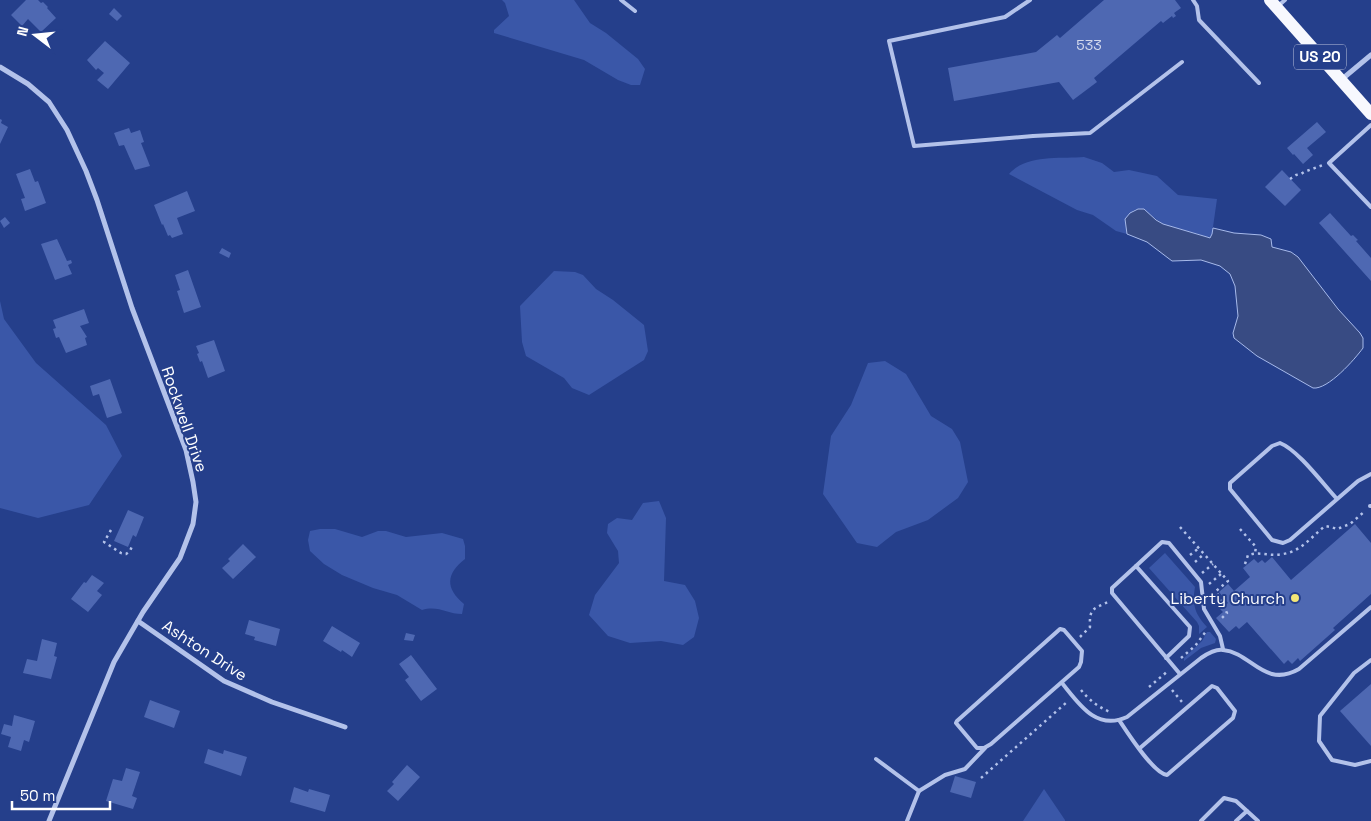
<svg xmlns="http://www.w3.org/2000/svg" width="1371" height="821" viewBox="0 0 1371 821" font-family="'Space Grotesk',sans-serif">
  <style>
    .green { fill: #3a57a8 }
    .water { fill: #384b83; stroke: #a7baeb }
    .building { fill: #4e68b2 }
    .lines { fill: none; stroke-linecap: round; stroke-linejoin: round }
    .path { stroke: #b3c2ea; stroke-width: 2.5; stroke-dasharray: 2.5 4; stroke-linecap: butt }
    .lane { stroke: #b3c2ea; stroke-width: 4 }
    .street { stroke: #b3c2ea; stroke-width: 5 }
    .primary { stroke: #f7f8fe; stroke-width: 12 }
    .poi-dot { fill: #f4e777; stroke: #253f8b; stroke-width: 2 }
    .labels { text-anchor: middle; stroke-width: 4; stroke-linejoin: round; paint-order: stroke }
    .number-label { font-size: 14px; fill: #d3d9ec }
    .shield { fill: #253f8b; stroke: #bec5dc; stroke-width: 1 }
    .shield-label { font-size: 15px; font-weight: bold; fill: #fff }
    .street-label { font-size: 16px; fill: #fff; stroke: #253f8b }
    .poi-label { font-size: 16px; fill: #fff; stroke: #253f8b; text-anchor: end }
  </style>
  <rect width="100%" height="100%" fill="#253f8b"/>
  <g class="green">
    <path d="M502 0H574L590 23 606 33 638 59 645 69 640 85H631L618 80 584 60 494 33V30L509 16 505 3Z"/>
    <path d="M1084 157 1102 163 1114 172 1129 170 1157 176 1178 195 1217 199 1212 234 1210 238 1207 237C1193 232 1179 229 1165 225 1155 221 1138 198 1129 216 1126 222 1126 227 1127 234L1116 231 1093 215 1077 210 1009 174C1026 154 1061 159 1084 157Z"/>
    <path d="M554 271 575 272 583 275 596 289 613 300 644 325 648 351 644 360 589 395 572 388 564 378 526 356 522 342 520 306Z"/>
    <path d="M0 301 4 319 36 363 106 425 122 456 89 505 38 518 0 508Z"/>
    <path d="M885 361 906 374 931 416 952 429 960 442 968 482 958 498 928 520 896 532 877 547 857 543 823 494 831 436 851 405 868 363Z"/>
    <path d="M659 501 666 518 664 581 685 585 695 601 699 618 694 637 683 645 661 641 630 643 608 636 589 615 595 595 619 563 618 551 607 533 608 524 617 518 632 520 643 503Z"/>
    <path d="M320 529H335L362 537 378 531H386L406 537 442 533 463 539 465 546V559C446 574 445 588 464 604L462 614C447 614 438 605 422 610L397 595 373 588 342 575 324 564 310 551 308 540 310 531Z"/>
    <path d="M1165 553 1195 587C1192 605 1195 614 1207 627L1199 634V626L1197 622 1149 568Z"/>
    <path d="M1207 632H1210L1216 639 1215 643 1201 648 1184 661V658L1202 641Z"/>
    <path d="M1044 789 1065 820V821H1023Z"/>
  </g>
  <path class="water" d="M1138 209H1144L1156 220 1163 224 1207 237 1210 238 1212 234 1213 228 1234 233 1261 235 1271 239 1272 247 1291 252 1298 257 1338 309 1360 333 1363 338V348C1355 359 1328 390 1313 388L1257 356 1234 338 1233 333 1238 316 1235 286 1230 274 1220 266 1201 260 1172 261 1147 242 1127 234 1125 219 1130 213Z"/>
  <g class="building">
    <path d="M26 0H38L41 3 43 2 48 7 47 8 56 18 41 32 28 19 22 26 11 15Z"/>
    <path d="M1104 0H1175L1181 8 1174 13 1176 16 1173 18 1172 16 1163 23 1161 21 1094 78 1097 82 1073 100 1059 82 954 101 948 68 1036 52 1057 35 1060 38Z"/>
    <path d="M114 8 122 16 117 21 109 14Z"/>
    <path d="M105 41 130 63 108 89 97 80 104 73 98 68 96 70 87 60Z"/>
    <path d="M0 119 2 120 1 123 8 127 0 144Z"/>
    <path d="M1317 122 1326 132 1307 148 1313 155 1303 164 1294 154 1293 155 1287 148Z"/>
    <path d="M129 128 131 133 140 130 144 142 141 143 150 166 135 170 124 145 119 146 114 133Z"/>
    <path d="M30 169 35 182 38 181 46 203 25 211 21 199 25 198 16 174Z"/>
    <path d="M1282 170 1301 190 1285 206 1265 187Z"/>
    <path d="M187 191 195 211 177 218 183 234 172 238 170 235 168 236 163 224 162 225 154 205Z"/>
    <path d="M1330 213 1351 236 1353 235 1358 240 1356 241 1371 258V281L1319 223Z"/>
    <path d="M5 217 10 223 4 228 0 221Z"/>
    <path d="M57 239 67 261 71 260 72 263 68 265 72 274 55 280 41 244Z"/>
    <path d="M222 248 231 253 229 258 219 253Z"/>
    <path d="M188 270 201 307 184 313 177 291 180 290 175 275Z"/>
    <path d="M84 309 89 323 80 326 87 337 85 338 87 345 66 353 59 337 56 338 53 329 56 328 53 320Z"/>
    <path d="M214 340 225 371 208 378 202 361 200 362 197 354 199 353 196 346Z"/>
    <path d="M110 379 122 413 107 418 99 394 93 396 90 386Z"/>
    <path d="M128 510 144 517 136 537 133 535 128 547 114 541Z"/>
    <path d="M1355 524 1371 543V594L1333 628 1335 630 1300 661 1298 658 1292 664 1288 660 1284 664 1247 622 1239 629 1236 626 1229 632 1216 618 1223 612 1220 609 1228 603 1219 592 1228 584 1234 591 1250 577 1243 568 1254 559 1258 563 1262 560 1265 563 1272 557 1291 580Z"/>
    <path d="M243 544 256 557 233 579 222 568 230 561 228 559Z"/>
    <path d="M92 575 104 583 97 591 102 595 88 612 71 599 84 582 86 583Z"/>
    <path d="M249 620 280 629 276 646 254 640 255 637 245 634Z"/>
    <path d="M332 626 360 643 352 657 342 650 341 652 323 641Z"/>
    <path d="M406 633 415 635 413 641 404 640Z"/>
    <path d="M42 639 57 643 54 656 57 657 51 679 23 673 27 659 37 661Z"/>
    <path d="M411 655 437 689 421 701 405 680 409 677 399 664Z"/>
    <path d="M1371 684V746L1340 711Z"/>
    <path d="M150 700 180 711 174 728 144 717Z"/>
    <path d="M14 715 35 721 29 742 24 740 21 751 8 747 11 737 1 734 4 724 12 726Z"/>
    <path d="M208 749 223 754 224 750 247 757 241 776 204 763Z"/>
    <path d="M407 765 420 777 398 801 387 791 394 784 392 782Z"/>
    <path d="M126 768 140 772 132 796 137 798 133 809 106 801 113 779 122 781Z"/>
    <path d="M955 776 976 782 971 798 950 792Z"/>
    <path d="M294 787 308 792 309 789 330 795 325 812 290 802Z"/>
  </g>
  <g class="lines">
    <g class="path">
      <path d="M1290 179 1296 175 1301 174 1304 172 1323 165"/>
      <path d="M1180 527 1228 581 1216 591 1227 613 1220 620"/>
      <path d="M1240 529 1256 547 1255 553"/>
      <path d="M111 530 104 542 121 553 126 554 130 551 133 544"/>
      <path d="M1190 555 1199 548"/>
      <path d="M1195 562 1204 554"/>
      <path d="M1245 564 1248 555C1260 551 1271 557 1283 554 1302 551 1311 537 1325 526L1331 527 1337 529 1350 524 1365 511"/>
      <path d="M1202 573 1213 564"/>
      <path d="M1209 584 1221 574"/>
      <path d="M1080 637 1090 627C1089 607 1094 609 1110 601"/>
      <path d="M1181 658 1195 646 1207 630"/>
      <path d="M1149 687 1168 671"/>
      <path d="M1081 690C1089 700 1098 707 1110 712"/>
      <path d="M1172 690 1182 702"/>
      <path d="M981 778 1067 702"/>
    </g>
    <g class="lane">
      <path d="M621 0 635 11"/>
      <path d="M1030 0 1005 17 889 41 914 146 1033 136 1090 133 1182 62"/>
      <path d="M1193 0 1197 6 1199 20 1259 83"/>
      <path d="M1278 6 1285 0"/>
      <path d="M1371 125 1329 163 1371 207"/>
      <path d="M1337 499C1323 484 1298 450 1280 443L1272 446 1230 483V489L1272 540 1283 543 1290 540 1358 481 1371 474"/>
      <path d="M1370 506H1371"/>
      <path d="M1136 566 1162 542 1169 543 1201 582 1204 609 1220 636 1223 649"/>
      <path d="M1060 629 1064 630 1082 651 1081 662 1079 667 991 744 984 748H977L956 723 957 721Z"/>
      <path d="M1166 658 1189 636 1190 627 1136 566 1112 588V593L1180 674"/>
      <path d="M1371 660 1354 673 1320 716 1319 741 1332 760 1355 765 1371 761"/>
      <path d="M1062 683C1079 704 1096 731 1127 717L1201 658C1207 654 1216 649 1223 650 1251 652 1264 689 1299 669L1371 607"/>
      <path d="M1119 720C1127 732 1153 773 1167 775L1233 718 1235 711 1217 688 1212 686 1140 748"/>
      <path d="M876 759 919 791"/>
      <path d="M907 821 919 791 945 775 965 769 985 748"/>
      <path d="M1201 821 1224 798 1236 801 1258 821"/>
      <path d="M1236 821 1247 811"/>
    </g>
    <g class="street">
      <path d="M0 67 28 84 49 102 67 130 86 171 97 200 132 308 186 450 193 482 196 502 193 524 180 558 143 612 114 662 49 821"/>
      <path d="M1341 80 1371 55"/>
      <path d="M138 621 224 681 272 702 345 727"/>
    </g>
    <path class="primary" d="M1270 0 1371 114"/>
  </g>
  <circle class="poi-dot" cx="1295" cy="598" r="5"/>
  <g class="labels">
    <g class="number-label">
      <text x="1089" y="50">533</text>
    </g>
    <rect class="shield" x="1294" y="44.5" width="52" height="25" rx="4"/>
    <g class="shield-label">
      <text x="1320" y="62">US 20</text>
    </g>
    <g class="street-label">
      <text transform="translate(185 419) rotate(71)" y="6">Rockwell Drive</text>
      <text transform="translate(205 650) rotate(33)" y="6">Ashton Drive</text>
    </g>
    <g class="poi-label">
      <text x="1285" y="604">Liberty Church</text>
    </g>
  </g>
  <g transform="translate(35 35) rotate(286)" stroke="#253f8b" stroke-width="4" paint-order="stroke">
  <path d="M0-4L9 19L0 12L-9 19Z" fill="#ffffff"/>
  <text y="-8" font-size="14" font-weight="bold" text-anchor="middle" fill="#ffffff">N</text>
  </g>
  <path d="M12 801v8h98v-8" fill="none" stroke="#ffffff" stroke-width="2.5"/>
  <text x="20" y="801" font-size="15" fill="#ffffff" stroke="#253f8b" stroke-width="4" paint-order="stroke">50 m</text>
</svg>
